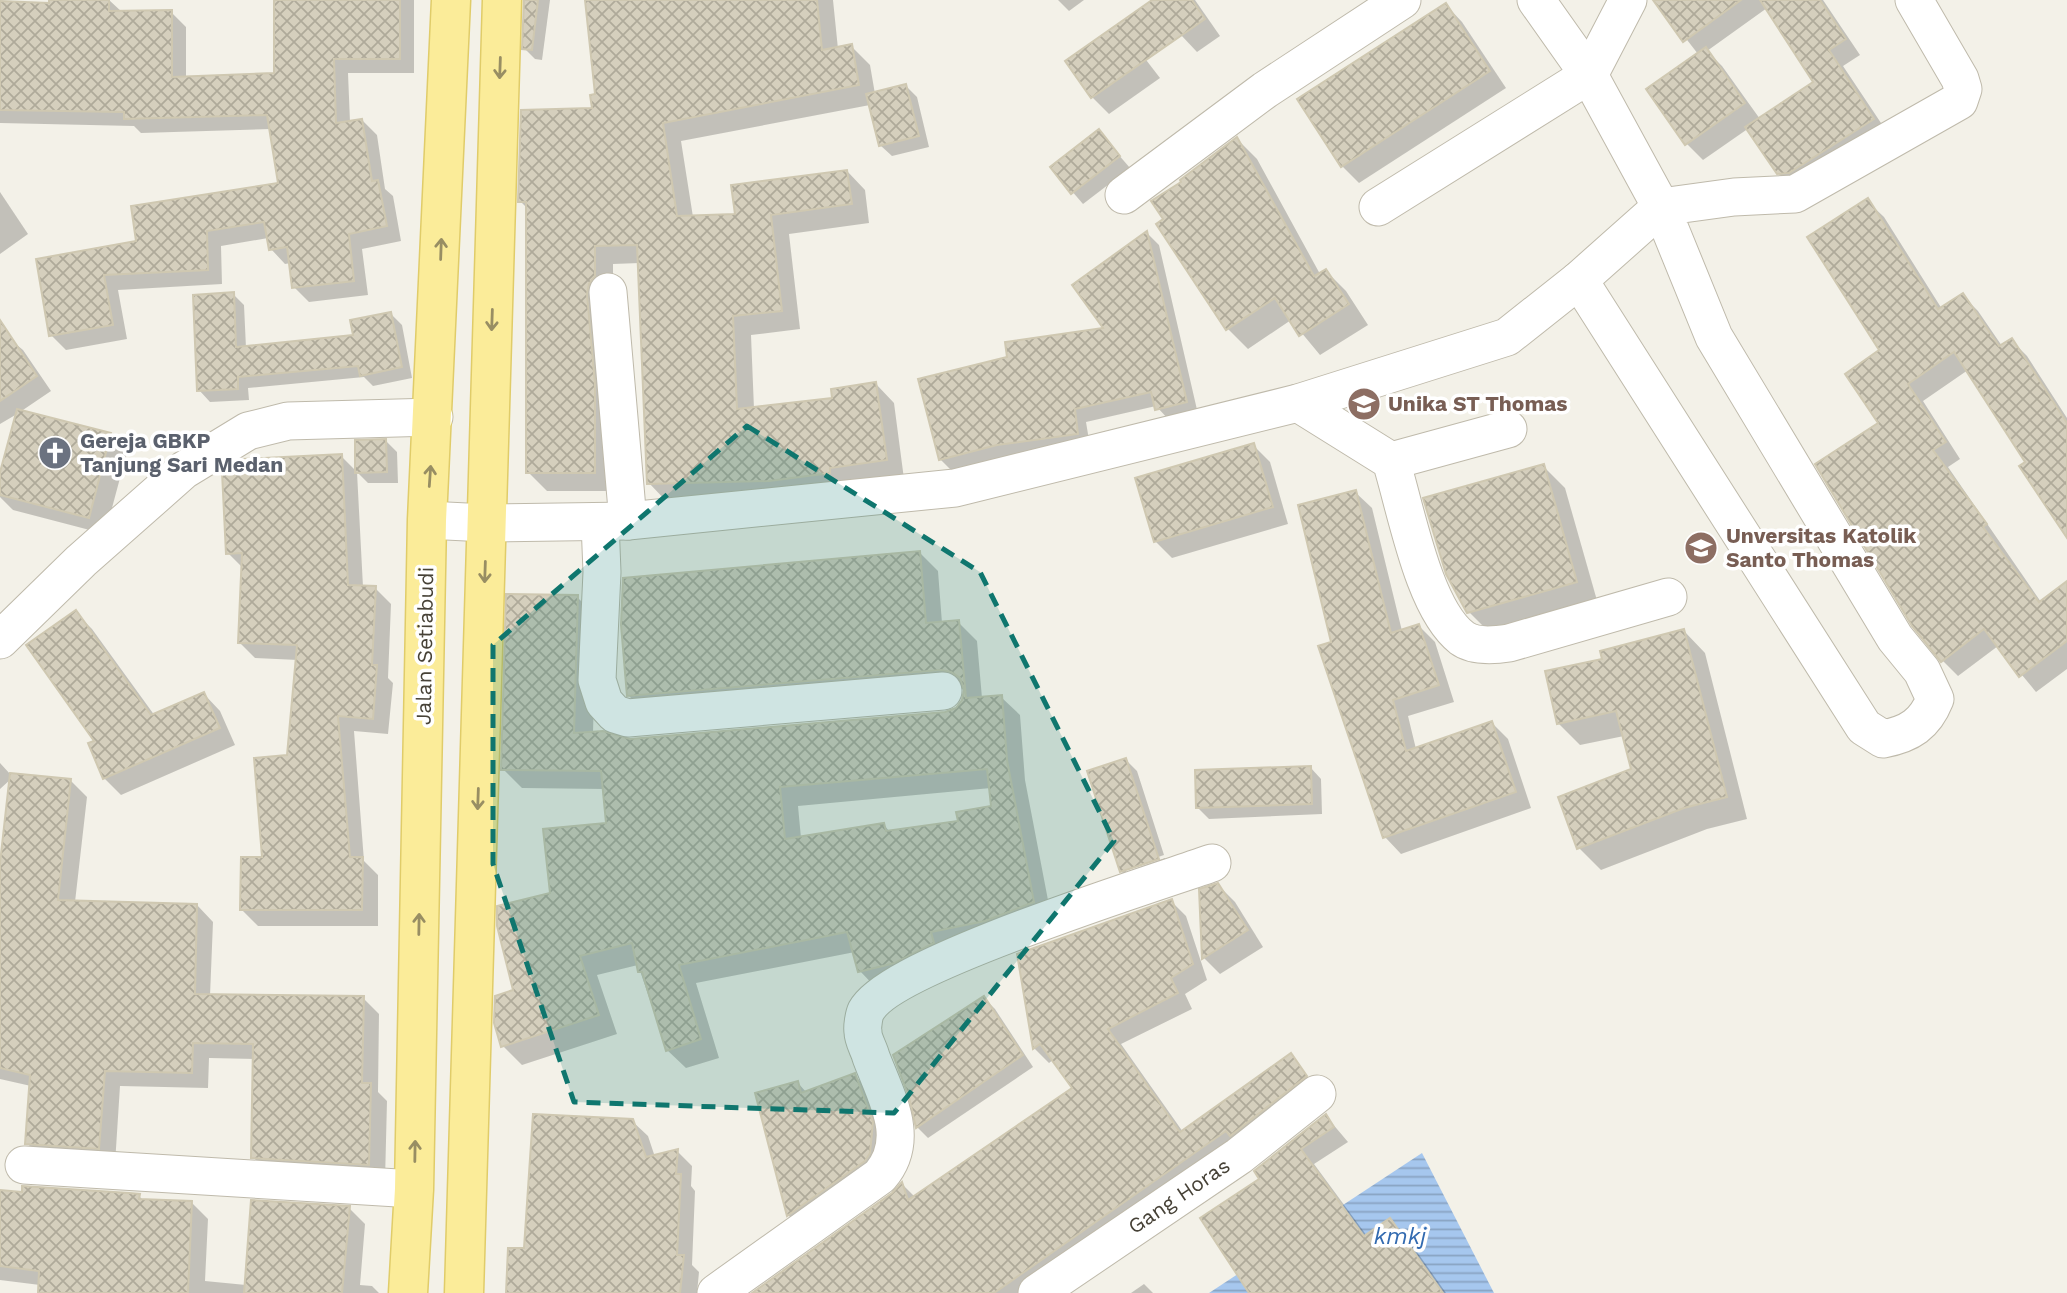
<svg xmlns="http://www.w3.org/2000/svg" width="2067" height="1293" viewBox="0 0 2067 1293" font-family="'Work Sans',sans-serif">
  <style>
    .water { fill: url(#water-rules) }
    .shadow { fill: #0003; fill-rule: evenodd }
    .building { fill: url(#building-cross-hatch); stroke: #cfc8b1; stroke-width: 2; fill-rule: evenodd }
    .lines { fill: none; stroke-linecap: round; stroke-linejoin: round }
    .minor-casing { stroke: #bfbaab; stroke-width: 39 }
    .major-casing { stroke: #e0cc69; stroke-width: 41 }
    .minor { stroke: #fff; stroke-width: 37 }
    .major { stroke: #fbec99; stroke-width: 38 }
    .oneway { stroke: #988e63 }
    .marked { fill: #0f766e; fill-opacity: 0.2; stroke: #0f766e; stroke-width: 5; stroke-dasharray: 14 9; stroke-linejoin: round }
    .labels { text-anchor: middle; stroke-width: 7; stroke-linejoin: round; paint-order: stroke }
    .education-label { font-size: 21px; font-weight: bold; fill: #785e54; stroke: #fff; text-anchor: start }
    .worship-label { font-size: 21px; font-weight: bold; fill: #5b616d; stroke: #fff; text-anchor: start }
    .street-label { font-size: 21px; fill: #474237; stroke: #fff }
    .water-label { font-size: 23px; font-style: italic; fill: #326ab0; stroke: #fff }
  </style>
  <defs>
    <pattern id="water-rules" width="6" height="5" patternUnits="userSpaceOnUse" patternTransform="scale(1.75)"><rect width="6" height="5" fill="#a6c7ee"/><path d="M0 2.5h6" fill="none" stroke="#89a3c2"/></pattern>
    <pattern id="building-cross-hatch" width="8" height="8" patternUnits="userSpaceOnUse" patternTransform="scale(1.75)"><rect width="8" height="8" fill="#d5cfbd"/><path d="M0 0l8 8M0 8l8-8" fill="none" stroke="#afaa9a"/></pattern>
  </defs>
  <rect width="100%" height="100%" fill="#f3f1e8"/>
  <path class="water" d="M1422 1153 1494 1293H1209Z"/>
  <g class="shadow">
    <path d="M51 0H109L122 12H171L186 27V78L276 74V0H414V73H348L350 122 362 120 377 135 385 189 393 196 401 241 362 249 368 295 309 302 294 287 291 263 285 264 271 249 268 238 221 246 222 284 118 290 127 339 66 350 51 335 38 260 138 243 280 184 271 129 141 133 134 126 0 123V3L50 5Z"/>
    <path d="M526 0H550L542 60 535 59 524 48Z"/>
    <path d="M587 0H833L838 49 851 46 870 65 875 94 906 86 917 97 929 147 892 156 880 145 870 105 681 141 693 217 737 215 847 171 865 190 869 223 789 234 800 329 751 335 754 409 834 399 876 384 894 403 904 479 667 502 649 483 640 263 613 264V491H547L528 472V209L520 201 594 109 597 95Z"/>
    <path d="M1058 0H1084L1069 11Z"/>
    <path d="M1157 0H1195L1220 36 1197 52 1181 35Z"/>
    <path d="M1656 0H1823L1860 55 1843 66 1889 135 1794 189 1778 173 1749 128 1703 160 1687 144 1698 54ZM1767 8 1816 82 1760 119 1722 66 1707 51Z"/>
    <path d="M1446 5 1462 22 1506 88 1359 183 1342 166 1299 100Z"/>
    <path d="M1133 43 1160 78 1109 114 1092 97Z"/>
    <path d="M1099 132 1130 168 1083 204 1052 168Z"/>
    <path d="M1237 139 1257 159 1320 274 1326 271 1346 291 1368 325 1320 355 1291 320 1248 349 1228 329 1165 220 1183 183Z"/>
    <path d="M0 192 28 234 0 254Z"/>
    <path d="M1867 201 1884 217 1942 309 1962 295 1978 311 2002 346 2011 340 2027 356 2067 418V533L2027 462 1968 370 1923 401 1960 459 1948 467 2041 602 2067 583V669L2036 692 1998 646 1958 676 1942 660 1880 423 1881 351Z"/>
    <path d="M1147 233 1159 245 1198 414 1170 421 1156 406 1086 422 1090 446 953 472 940 459 1009 358 1106 330Z"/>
    <path d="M233 294 244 305 246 348 355 337 391 314 402 325 412 378 373 386 364 377 248 388 249 400 210 402 199 390Z"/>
    <path d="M0 331 23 350 51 391 20 412 110 435 127 452 105 534 13 510 0 497V479L17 414 0 424Z"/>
    <path d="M386 441 397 452 398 483H368L357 472 363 587 375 588 391 604 388 678 393 683 388 734 354 731 364 861 378 875V926H258L242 910 264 859 289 756 298 660 255 658 239 642 243 568 228 553 341 456 357 472Z"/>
    <path d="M1253 445 1270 462 1288 524 1172 558 1155 541Z"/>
    <path d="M1543 466 1565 488 1598 604 1491 634 1469 612Z"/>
    <path d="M1355 492 1372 508 1402 631 1419 626 1435 642 1454 702 1408 716 1416 749 1492 723 1508 739 1531 808 1401 854 1385 837 1320 647 1334 643Z"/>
    <path d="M919 552 938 571 942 623 958 622 977 641 982 698 1001 697 1020 715 1025 780 1052 921 878 990 860 971 855 952 696 983 719 1058 686 1068 667 1050 638 965 597 975 617 1034 522 1065 503 1046 496 1023 515 991 552 894 608 824 604 789 522 788 503 769 577 597 596 616 593 733 630 741 945 714 957 709 963 701 966 689 647 714 628 695ZM991 788 993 808 960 823 890 832 884 825 801 838 798 806Z"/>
    <path d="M75 612 92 629 155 716 204 694 220 711 235 745 121 795 104 778Z"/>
    <path d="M1684 631 1705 653 1747 819 1707 829 1601 870 1579 848 1560 798 1633 770 1624 736 1580 745 1558 723 1605 660Z"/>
    <path d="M1126 760 1137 771 1164 855 1126 868V872L1165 858 1169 870 1132 882 1121 871Z"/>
    <path d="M0 763 11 775 71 781 87 797 75 902 197 905 213 922 210 996 363 998 379 1014 378 1092 387 1101 385 1181 269 1173 253 1157 255 1059 209 1058 208 1088 120 1086 115 1164 43 1160 27 1143 31 1086 0 1079V879L11 779 0 789Z"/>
    <path d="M1310 767 1321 779 1322 814 1209 819 1198 808Z"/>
    <path d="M1218 885 1235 902 1263 947 1220 974 1204 958Z"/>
    <path d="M1171 901 1186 916 1207 980 1185 994 1192 1009 1121 1044 1183 1132 1290 1056 1320 1092 1031 1293H755L893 1194 902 1184 915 1197 1074 1089 1053 1060 1049 1063 1034 1048Z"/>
    <path d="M984 998 995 1009 1033 1067 928 1138 917 1127Z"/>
    <path d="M854 1075 871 1092 889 1140 805 1232 789 1216 757 1095 798 1083 807 1093Z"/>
    <path d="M1326 1116 1348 1142 1314 1164 1367 1236 1389 1220 1405 1235 1446 1293H1251L1262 1179Z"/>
    <path d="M632 1121 648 1136 655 1157 677 1151 692 1166 691 1186 695 1191 692 1265 699 1272 697 1293H508L526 1250Z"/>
    <path d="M0 1192 139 1196 144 1201 192 1203 208 1219 205 1281 246 1285 349 1208 365 1224 360 1285 372 1286 379 1293H40V1285L0 1280Z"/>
    <path d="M1144 1284 1153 1293H1131Z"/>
  </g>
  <g class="building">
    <path d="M49 0H109V11L172 10V77L274 73V0H400V59H334L336 123 362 119 372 181 378 180 387 226 349 234 354 281 292 288 287 247 269 250 264 222 207 231 208 270 104 275 113 325 49 336 36 259 136 241 131 206 278 183 267 115 124 119V112L0 110V1L49 3Z"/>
    <path d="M524 0H538L532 50 522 49Z"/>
    <path d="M585 0H817L822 50 852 44 859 85 663 123 677 216 735 214 731 185 847 170 852 204 771 215 782 311 733 316 737 409 832 398 831 389 876 382 887 460 830 468V473L769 481 647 484 637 245 595 246V276L589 284 587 294 595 384V473H526V202H518L521 110 592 108 590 95 595 94Z"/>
    <path d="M1152 0H1192L1205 19 1091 98 1065 61Z"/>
    <path d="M1653 0H1741L1683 42Z"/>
    <path d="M1760 0H1820L1846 39 1829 50 1874 119 1789 173 1777 174 1745 127 1813 82Z"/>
    <path d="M1446 3 1490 71 1341 167 1297 99Z"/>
    <path d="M1706 47 1745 103 1685 145 1646 89Z"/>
    <path d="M906 84 919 136 879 146 866 94Z"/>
    <path d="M1099 129 1120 156 1071 194 1050 167Z"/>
    <path d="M1237 137 1314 276 1326 269 1349 304 1299 336 1275 298 1226 330 1156 224 1163 219 1151 201 1181 182 1180 180Z"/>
    <path d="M1868 198 1938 309 1963 293 1999 346 2012 338 2067 423V538L2019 466 2025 462 1954 352 1908 384 1946 442 1933 450 1987 524 1983 527 2039 602 2067 581V641L2019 677 1984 629 1941 662 1912 626 1815 464 1878 423 1845 374 1879 350 1807 237Z"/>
    <path d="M1147 231 1187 402 1155 410 1151 392 1075 409 1078 434 997 445 939 460 918 379 1007 357 1005 342 1103 328 1072 285Z"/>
    <path d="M234 292 236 347 353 335 350 320 391 312 402 367 360 376 358 366 238 377V389L197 391 193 295Z"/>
    <path d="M0 320 37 376 0 401Z"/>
    <path d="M17 409 111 433 89 518 0 495V472Z"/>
    <path d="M386 439 387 472 355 473V440Z"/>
    <path d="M1254 443 1273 507 1154 542 1135 478Z"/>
    <path d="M342 454 348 585 376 586 372 665H377L373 719 338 716 350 857H363L362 910H240L241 857H262L254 758 287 755 297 645 238 643 242 553 226 554 222 472 242 459Z"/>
    <path d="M1544 464 1577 582 1467 613 1446 574 1423 498Z"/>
    <path d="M1356 490 1391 633 1419 624 1439 685 1393 700 1406 751 1492 721 1516 792 1383 838 1318 646 1331 642 1298 505Z"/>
    <path d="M920 551 926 623 959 620 966 698 1002 695 1007 760 1034 902 985 921 931 932 934 943 895 963 858 972 847 932 679 965 701 1039 666 1051 642 972H638L632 943 580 956 599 1015 501 1047 494 1023 495 996 513 990 497 926V906L550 893 543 829 606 823 601 771 501 770 506 594 578 595 574 733 603 731 630 739 945 712 956 708 962 700 964 690 960 678 951 672 941 670 627 696 621 625 623 578ZM987 769 991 806 956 812 958 821 886 831 884 823 785 839 780 787Z"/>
    <path d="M76 610 151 715 204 692 220 728 103 779 88 743 94 741 26 645Z"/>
    <path d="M1684 629 1727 797 1684 808 1577 849 1558 797 1631 769 1616 711 1557 724 1545 671 1602 659 1600 651Z"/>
    <path d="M1126 758 1159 859 1120 872 1087 771Z"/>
    <path d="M1311 766 1312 804 1196 808 1195 770Z"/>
    <path d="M10 773 71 779 58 900 197 904 195 994 364 996 362 1083H371L369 1165 251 1158 253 1044 193 1043 192 1073 105 1071 99 1149 25 1144 30 1075 0 1068V863Z"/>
    <path d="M1218 883 1248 930 1202 959 1199 889Z"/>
    <path d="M1172 899 1193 964 1171 978 1178 993 1108 1029 1180 1132 1291 1053 1307 1076 1230 1136 1226 1131 994 1293H752L892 1193 902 1182 908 1200 1072 1088 1040 1044 1033 1049 1017 954Z"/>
    <path d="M984 996 1023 1055 916 1128 909 1097 893 1055Z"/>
    <path d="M855 1073 873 1122 870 1153 865 1161 787 1216 755 1093 798 1081 801 1093Z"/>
    <path d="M533 1114 633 1119 646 1157 678 1149 676 1174H681L677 1255H684L680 1293H506L508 1248H524Z"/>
    <path d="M1326 1114 1334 1127 1301 1149 1364 1236 1390 1218 1443 1293H1249L1200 1218 1259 1179 1254 1171Z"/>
    <path d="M22 1186 129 1193 140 1194 139 1199 192 1201 188 1293H38L39 1271 0 1266V1190L22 1192Z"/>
    <path d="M251 1200 350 1206 342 1293H244Z"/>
  </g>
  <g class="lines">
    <defs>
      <g id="minor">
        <path d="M1124 195 1265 90 1402 0"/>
        <path d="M1378 207 1589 75 1628 0"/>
        <path d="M1579 280 1864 727 1883 739C1910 734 1925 724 1935 699L1922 671 1895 638 1714 337 1661 207 1734 197 1795 194 1959 101 1963 89 1960 79 1914 0"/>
        <path d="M608 292 628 521"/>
        <path d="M1298 403 1391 461C1406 509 1423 608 1462 638 1474 647 1496 645 1509 643L1668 597"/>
        <path d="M1391 461 1508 429"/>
        <path d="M427 520 486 523 628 521 955 488 1298 403 1507 337 1579 280 1661 207 1589 75 1536 0"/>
        <path d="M600 522 602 572 597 680 604 702 615 714 628 718 943 691"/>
        <path d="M0 640 81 561 184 470 248 431 288 421 434 417"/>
        <path d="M24 1165 414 1189"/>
        <path d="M716 1293 880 1176C912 1139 886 1097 871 1057 869 1049 863 1040 863 1032 862 1027 864 1015 866 1011 890 965 1152 884 1212 863"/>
        <path d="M1037 1293 1239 1156 1317 1094"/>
      </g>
      <g id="major">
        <path d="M408 1293 414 1189 427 520 451 0"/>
        <path d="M464 1293 502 0"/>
      </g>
    </defs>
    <use href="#minor" class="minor-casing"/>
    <use href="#major" class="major-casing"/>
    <use href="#minor" class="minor"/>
    <use href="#major" class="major"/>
  </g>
  <defs><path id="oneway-shaft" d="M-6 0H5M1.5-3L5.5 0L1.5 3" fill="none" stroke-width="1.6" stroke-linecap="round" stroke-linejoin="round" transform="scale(1.75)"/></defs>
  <g class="oneway">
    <use href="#oneway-shaft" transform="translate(500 68) rotate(92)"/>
    <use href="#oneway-shaft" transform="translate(441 249) rotate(-88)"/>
    <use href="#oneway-shaft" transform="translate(492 320) rotate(92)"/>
    <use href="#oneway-shaft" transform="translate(430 476) rotate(-86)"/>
    <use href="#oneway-shaft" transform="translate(485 572) rotate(92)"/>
    <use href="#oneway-shaft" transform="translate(478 799) rotate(92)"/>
    <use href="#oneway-shaft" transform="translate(419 924) rotate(-89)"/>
    <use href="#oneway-shaft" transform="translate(415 1151) rotate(-89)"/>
  </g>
  <path class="marked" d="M747 426 980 572 1114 841 894 1113 574 1102 493 864V645Z"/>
  <defs>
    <symbol id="university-disc" viewBox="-11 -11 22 22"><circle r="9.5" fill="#8d6e63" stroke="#fff"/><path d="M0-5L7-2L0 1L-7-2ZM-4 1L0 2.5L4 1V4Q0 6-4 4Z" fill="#fff"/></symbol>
    <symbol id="church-disc" viewBox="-11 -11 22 22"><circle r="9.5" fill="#6b7280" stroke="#fff"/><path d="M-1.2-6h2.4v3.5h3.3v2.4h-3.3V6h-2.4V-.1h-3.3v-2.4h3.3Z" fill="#fff"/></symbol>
  </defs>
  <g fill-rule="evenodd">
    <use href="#university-disc" x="1345" y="385" width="38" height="38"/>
    <use href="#church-disc" x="36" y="434" width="38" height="38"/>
    <use href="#university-disc" x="1682" y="529" width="38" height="38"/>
  </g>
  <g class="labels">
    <g class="education-label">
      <text x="1388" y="411">Unika ST Thomas</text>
      <text x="1726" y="543">Unversitas Katolik<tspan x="1726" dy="24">Santo Thomas</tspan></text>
    </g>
    <g class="worship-label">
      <text x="80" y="448">Gereja GBKP<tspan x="80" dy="24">Tanjung Sari Medan</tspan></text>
    </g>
    <g class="street-label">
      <text transform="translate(425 646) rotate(-89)" y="7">Jalan Setiabudi</text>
      <text transform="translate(1179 1196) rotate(-34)" y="7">Gang Horas</text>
    </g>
    <g class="water-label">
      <text x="1400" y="1244">kmkj</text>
    </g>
  </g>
</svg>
